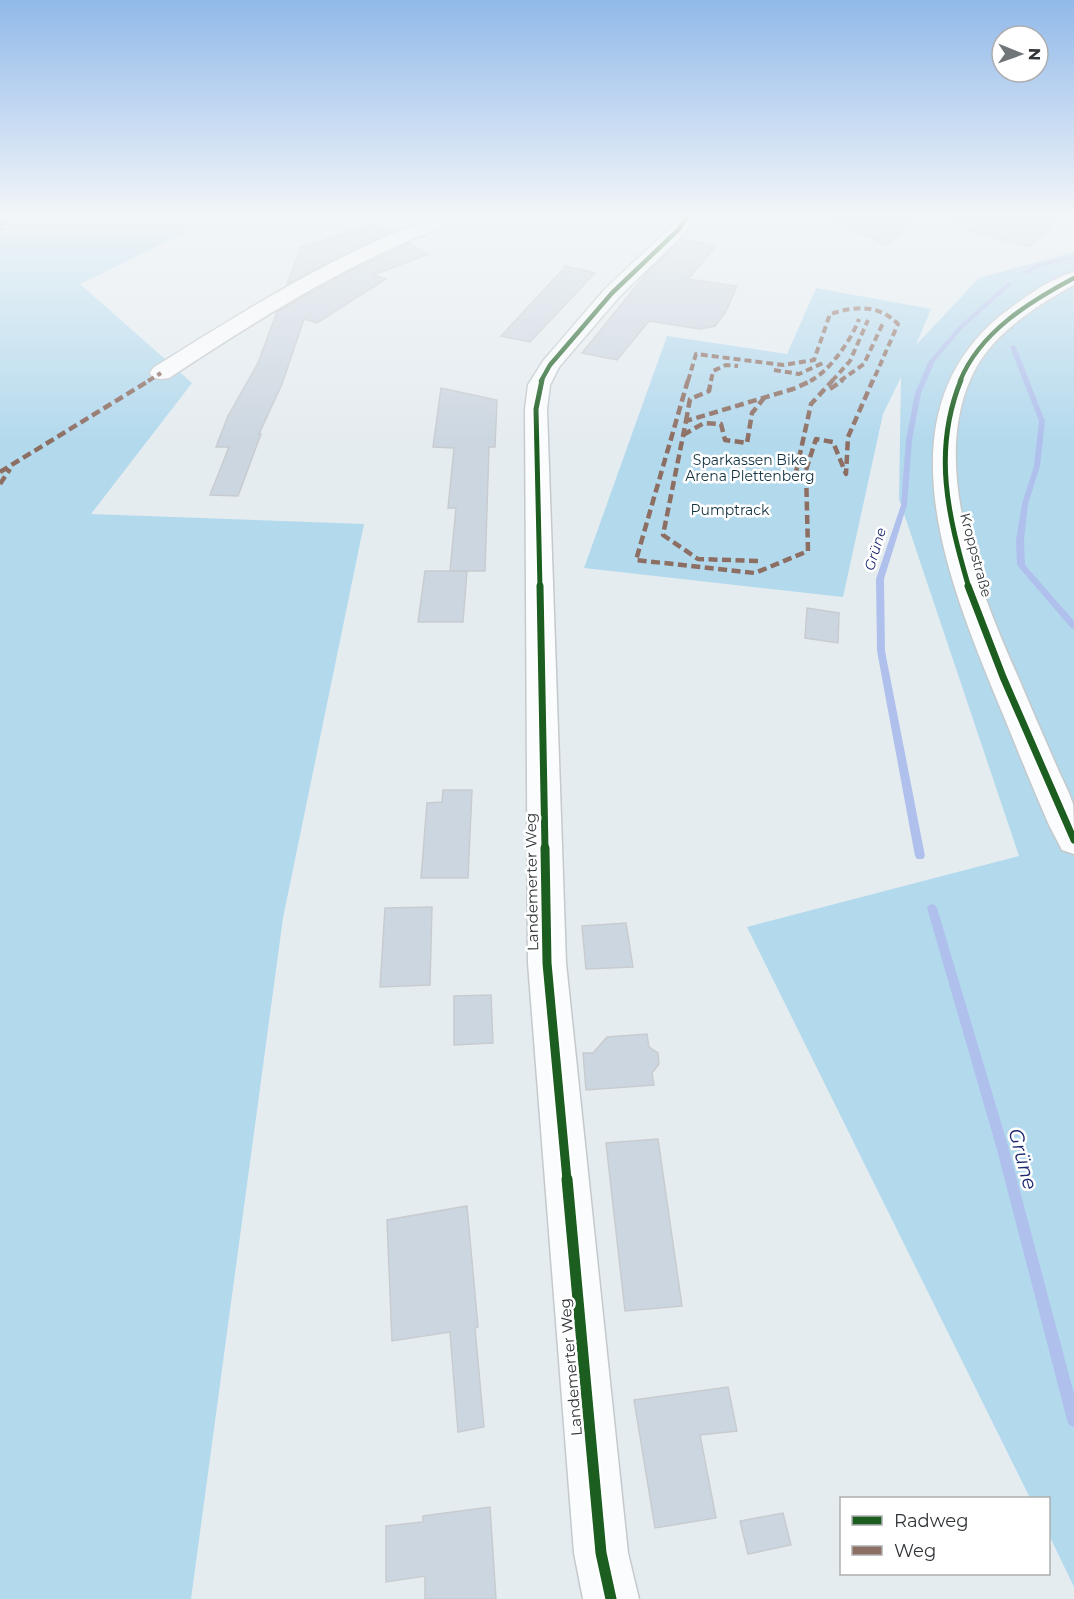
<svg xmlns="http://www.w3.org/2000/svg" width="1074" height="1599" viewBox="0 0 1074 1599" font-family="Montserrat,sans-serif">
  <style>
    .green { fill: #b3d9ed }
    .lines { fill: none; stroke-linecap: round; stroke-linejoin: round }
    .stream { fill: #b0c0ec; fill-rule: evenodd }
    .building { fill: #ccd6e0; stroke: #c8ccd0; stroke-width: 1.5 }
    .minor-casing { stroke: #c4c9cc; stroke-width: 3 }
    .tertiary-casing { stroke: #c4c9cc; stroke-width: 3 }
    .minor { fill: #fbfcfd; fill-rule: evenodd }
    .tertiary { fill: #fbfcfd; fill-rule: evenodd }
    .quiet-far1 { stroke: #8d6e63; stroke-width: 4; stroke-dasharray: 7 4; stroke-linecap: butt }
    .quiet { stroke: #8d6e63; stroke-width: 4.5; stroke-dasharray: 9 4.5; stroke-linecap: butt }
    .cycleway-far4-casing { stroke: #fff; stroke-width: 7 }
    .cycleway-far3-casing { stroke: #fff; stroke-width: 8 }
    .cycleway-far2-casing { stroke: #fff; stroke-width: 10 }
    .cycleway-far1-casing { stroke: #fff; stroke-width: 13 }
    .cycleway-casing { stroke: #fff; stroke-width: 15 }
    .cycleway-far4 { stroke: #1b5e20; stroke-width: 4.5 }
    .cycleway-far3 { stroke: #1b5e20; stroke-width: 5 }
    .cycleway-far2 { stroke: #1b5e20; stroke-width: 7 }
    .cycleway-far1 { stroke: #1b5e20; stroke-width: 9 }
    .cycleway { stroke: #1b5e20; stroke-width: 11 }
    .labels { text-anchor: middle; stroke-width: 5; stroke-linejoin: round; paint-order: stroke }
    .far-park-label { font-size: 14px; fill: #103242; stroke: #fff }
    .far-water-label { font-size: 14px; font-style: italic; fill: #1d286e; stroke: #fff }
    .far-street-label { font-size: 14px; fill: #313538; stroke: #fff }
    .street-label { font-size: 15px; fill: #313538; stroke: #fff }
    .near-water-label { font-size: 20px; font-style: italic; fill: #1d286e; stroke: #fff }
  </style>
  <rect width="100%" height="100%" fill="#e5ecf0"/>
  <g class="green">
    <path d="M0 217H218L80 284 192 383 91 514 364 524 283 918 191 1599H0Z"/>
    <path d="M1074 252V1587L1049 1535 1048 1498H1030L747 927 1019 856 899 499 901 377 883 414 843 597 584 568 667 336 787 354 816 288 931 309 916 345 979 278Z"/>
  </g>
  <g class="lines">
    <g class="stream">
      <path d="M1074 256V258L1038 267 1028 274 1023 273 1034 265Z"/>
      <path d="M1007 283 1012 284 962 329 935 361 921 393 912 440 907 505 884 579 885 651 925 856 923 859H917L915 856 877 651 876 579 901 505 906 440 915 393 929 361 958 327Z"/>
      <path d="M1013 345 1016 347 1045 421 1040 466 1028 504 1024 540 1025 565 1074 621V629L1071 628 1017 565 1016 540 1022 504 1034 466 1039 421 1010 347Z"/>
      <path d="M932 904 935 905 937 908 1008 1146 1074 1394V1427L1069 1425 1067 1420 996 1146 927 908 929 905Z"/>
    </g>
  </g>
  <g class="building">
    <path d="M823 217H921L887 245Z"/>
    <path d="M953 217H1064L1029 247 952 226Z"/>
    <path d="M374 224 391 232 287 284 301 247Z"/>
    <path d="M682 239 716 246 688 279 737 286 726 311 715 326 700 329 649 321 617 360 582 353 646 274Z"/>
    <path d="M409 243 428 254 373 275 386 279 317 323 304 319 282 384 259 434H261L238 496 210 495 229 447H216L228 416 258 363 277 312 346 273Z"/>
    <path d="M566 266 595 273 530 342 501 336Z"/>
    <path d="M441 388 497 400 495 447H489L485 571H450L456 508H448L454 448 433 447Z"/>
    <path d="M425 571H467L463 622H418Z"/>
    <path d="M807 608 839 613 838 643 805 638Z"/>
    <path d="M443 790H472L468 878H421L427 803 442 802Z"/>
    <path d="M432 907 430 985 380 987 385 908Z"/>
    <path d="M626 923 633 967 586 969 582 926Z"/>
    <path d="M491 995 493 1043 454 1045V996Z"/>
    <path d="M647 1034 649 1047 658 1053 659 1064 652 1073 654 1085 586 1090 583 1053H593L607 1037Z"/>
    <path d="M658 1139 682 1306 625 1311 606 1143Z"/>
    <path d="M467 1206 478 1327 475 1328 484 1427 458 1432 450 1332 392 1341 387 1220Z"/>
    <path d="M728 1387 737 1431 700 1435 716 1518 655 1528 634 1400Z"/>
    <path d="M490 1507 496 1599H425V1576L386 1582V1526L423 1522V1516Z"/>
    <path d="M783 1513 791 1545 748 1554 740 1521Z"/>
  </g>
  <g class="lines">
    <defs>
      <g id="minor">
        <path d="M435 217H460L458 221C353 259 262 317 169 378L161 379 153 378 150 373 153 368C244 311 333 254 435 217Z"/>
        <path d="M678 217H695L685 233 619 297 559 367 550 385 547 409 566 963 628 1553 639 1599H583L574 1553 528 963 525 409 528 385 543 361 605 289 673 225Z"/>
      </g>
      <path id="tertiary" d="M1074 272V285C1038 305 998 330 977 366 925 458 980 591 1019 679 1031 708 1044 737 1057 767 1062 779 1069 791 1073 804 1074 818 1074 839 1074 854L1062 850 1049 825C1030 782 1013 738 995 695 947 577 881 414 1000 316 1021 300 1048 279 1074 272Z"/>
    </defs>
    <use href="#minor" class="minor-casing"/>
    <use href="#tertiary" class="tertiary-casing"/>
    <use href="#minor" class="minor"/>
    <use href="#tertiary" class="tertiary"/>
    <g class="quiet-far1">
      <path d="M0 224 5 223 0 229"/>
      <path d="M774 370 799 374 825 362"/>
      <path d="M148 381 161 373"/>
      <path d="M688 381 696 354 783 365 814 360 830 314C855 306 878 304 898 324L873 381"/>
      <path d="M711 381 713 371 726 365 738 366"/>
      <path d="M810 381C829 372 852 339 859 319"/>
      <path d="M832 381 850 361 868 320"/>
      <path d="M840 381 864 364 883 323"/>
    </g>
    <g class="quiet">
      <path d="M688 380 636 560 755 573 808 551 806 470 816 439 833 442 846 474 848 437 873 380"/>
      <path d="M830 389 843 380"/>
      <path d="M686 421 690 399 709 391 711 380"/>
      <path d="M683 435 704 423 721 424 725 440 747 443 752 413 764 398"/>
      <path d="M0 472 150 380"/>
      <path d="M796 472 811 404 833 380"/>
      <path d="M0 484 10 469"/>
      <path d="M758 561 698 559 663 535 686 421 793 389 813 380"/>
    </g>
    <defs>
      <g id="cycleway-far4">
        <path d="M541 381 550 365 612 293 679 229 687 217"/>
        <path d="M960 381C980 332 1029 302 1074 278"/>
      </g>
      <g id="cycleway-far3">
        <path d="M961 380C932 451 948 516 969 588"/>
        <path d="M540 588 536 409 542 380"/>
      </g>
      <g id="cycleway-far2">
        <path d="M540 586 545 849"/>
        <path d="M968 586 1003 677 1074 840"/>
      </g>
      <path id="cycleway-far1" d="M545 848 547 963 567 1180"/>
      <path id="cycleway" d="M567 1179 601 1553 611 1599"/>
    </defs>
    <use href="#cycleway-far4" class="cycleway-far4-casing"/>
    <use href="#cycleway-far3" class="cycleway-far3-casing"/>
    <use href="#cycleway-far2" class="cycleway-far2-casing"/>
    <use href="#cycleway-far1" class="cycleway-far1-casing"/>
    <use href="#cycleway" class="cycleway-casing"/>
    <use href="#cycleway-far4" class="cycleway-far4"/>
    <use href="#cycleway-far3" class="cycleway-far3"/>
    <use href="#cycleway-far2" class="cycleway-far2"/>
    <use href="#cycleway-far1" class="cycleway-far1"/>
    <use href="#cycleway" class="cycleway"/>
  </g>
  <linearGradient id="sky" x2="0" y2="1"><stop stop-color="#91b9ea"/><stop offset="0.49" stop-color="#f3f6f8"/><stop offset="1" stop-color="#f3f6f8" stop-opacity="0"/></linearGradient>
  <rect width="1074" height="441" fill="url(#sky)"/>
  <g class="labels">
    <g class="far-park-label">
      <text x="750" y="465">Sparkassen Bike<tspan x="750" dy="16">Arena Plettenberg</tspan></text>
      <text x="730" y="515">Pumptrack</text>
    </g>
    <g class="far-water-label">
      <text transform="translate(875 549) rotate(-73)" y="5">Grüne</text>
    </g>
    <g class="far-street-label">
      <text transform="translate(976 555) rotate(75)" y="5">Kroppstraße</text>
    </g>
    <g class="street-label">
      <text transform="translate(532 882) rotate(-91)" y="5">Landemerter Weg</text>
      <text transform="translate(571 1367) rotate(-95)" y="5">Landemerter Weg</text>
    </g>
    <g class="near-water-label">
      <text transform="translate(1023 1159) rotate(75)" y="7">Grüne</text>
    </g>
  </g>
  <rect x="840" y="1497" width="210" height="78" fill="#ffffff" stroke="#adaeaf" stroke-width="1.5"/>
  <rect x="852" y="1516" width="30" height="9" fill="#1b5e20" stroke="#adaeaf" stroke-width="1.5"/>
  <text x="894" y="1527" font-size="18" fill="#313538">Radweg</text>
  <rect x="852" y="1546" width="30" height="9" fill="#8d6e63" stroke="#adaeaf" stroke-width="1.5"/>
  <text x="894" y="1557" font-size="18" fill="#313538">Weg</text>
  <g transform="translate(1020 54) rotate(91)"><circle r="28" fill="#ffffff" stroke="#adaeaf" stroke-width="1.5"/>
  <path d="M0-4.5L10 22L0 15L-10 22Z" fill="#707578"/>
  <text y="-9" font-size="16" font-weight="bold" text-anchor="middle" fill="#313538">N</text>
  </g>
</svg>
